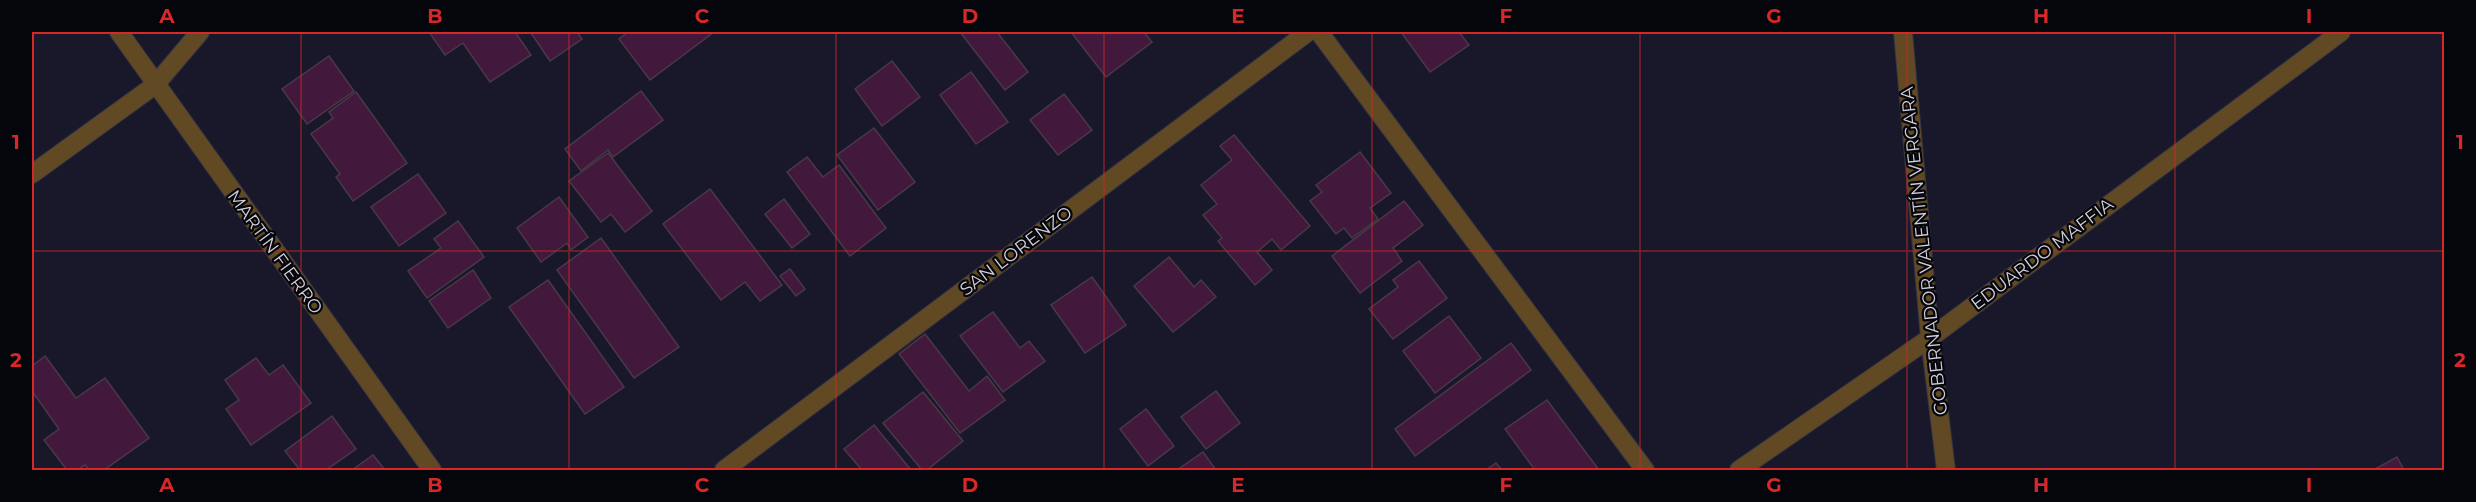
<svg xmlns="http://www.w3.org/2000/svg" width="2476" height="502" viewBox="0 0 2476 502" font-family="Montserrat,sans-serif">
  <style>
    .building { fill: #42193d; stroke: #4a3847; stroke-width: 1.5 }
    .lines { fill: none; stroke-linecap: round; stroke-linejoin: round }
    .minor-casing { stroke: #333244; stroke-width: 20 }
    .minor { stroke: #614a23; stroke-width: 18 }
    .grid { fill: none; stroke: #d62828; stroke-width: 1.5; stroke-opacity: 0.55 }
    .labels { text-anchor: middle; stroke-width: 4.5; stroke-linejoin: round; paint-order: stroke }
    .street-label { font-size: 18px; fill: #d0d0dd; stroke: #05050c }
    .neatline { fill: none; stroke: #d62828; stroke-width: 2 }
    .grid-label { font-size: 20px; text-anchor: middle; font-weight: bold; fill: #d62828 }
  </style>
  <rect width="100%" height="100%" fill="#19182b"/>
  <g class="building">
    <path d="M429 32H515L531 55 490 82 463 43 445 55Z"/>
    <path d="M533 32H577L582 39 550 61 531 33Z"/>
    <path d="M628 32H714L650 80 619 39Z"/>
    <path d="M960 32H997L1028 72 1005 90Z"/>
    <path d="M1071 32H1144L1152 42 1106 77Z"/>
    <path d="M1401 32H1459L1469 45 1430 72Z"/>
    <path d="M329 56 354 91 307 124 282 89Z"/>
    <path d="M892 61 920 97 882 126 855 89Z"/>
    <path d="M971 72 1008 122 976 144 940 95Z"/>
    <path d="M641 91 663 120 613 157 608 150 581 171 565 149Z"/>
    <path d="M356 92 407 163 353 201 336 177 340 174 311 134 333 118 329 112Z"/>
    <path d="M1064 94 1092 130 1058 155 1030 120Z"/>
    <path d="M874 128 915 182 878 210 837 155Z"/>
    <path d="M1234 135 1310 226 1281 250 1272 239 1257 252 1272 270 1255 285 1218 241 1222 238 1203 215 1217 204 1201 185 1232 160 1220 146Z"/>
    <path d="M1360 152 1391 193 1370 208 1378 219 1352 238 1344 228 1336 234 1310 201 1322 192 1316 185Z"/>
    <path d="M608 153 652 211 625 232 611 214 601 222 569 181Z"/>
    <path d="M807 157 823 177 839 165 886 228 850 256 787 172Z"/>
    <path d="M418 174 446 213 399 246 371 207Z"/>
    <path d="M710 189 782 285 760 301 745 282 721 300 663 224Z"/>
    <path d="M559 197 588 237 571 250 567 243 541 262 517 228Z"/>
    <path d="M784 199 810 234 792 248 765 214Z"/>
    <path d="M1404 201 1423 225 1393 248 1402 261 1360 293 1332 256Z"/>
    <path d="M458 221 484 257 427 298 408 271 441 248 434 239Z"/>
    <path d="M601 238 679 347 634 378 557 270Z"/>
    <path d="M1169 257 1194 287 1201 280 1216 297 1173 332 1134 286Z"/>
    <path d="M1419 261 1447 298 1393 339 1369 309 1398 287 1393 280Z"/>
    <path d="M790 269 805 289 796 296 780 276Z"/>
    <path d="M473 270 491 298 448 328 429 301Z"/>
    <path d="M1092 277 1126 325 1085 353 1051 305Z"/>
    <path d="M548 280 624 387 585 414 509 307Z"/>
    <path d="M993 312 1020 348 1029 341 1045 361 1003 392 960 336Z"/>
    <path d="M1449 316 1481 358 1435 393 1403 351Z"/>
    <path d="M925 334 969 391 987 376 1005 400 960 433 899 354Z"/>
    <path d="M1511 343 1531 370 1415 456 1395 429Z"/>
    <path d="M45 356 76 398 105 378 149 438 104 470H89L85 465 77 470H67L44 440 59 429 32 391V366Z"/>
    <path d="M256 358 269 375 283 365 311 403 251 445 226 409 239 400 225 380Z"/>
    <path d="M1216 391 1240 423 1206 449 1181 417Z"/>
    <path d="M923 392 963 441 927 470H922L883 423Z"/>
    <path d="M1547 400 1599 470H1535L1505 429Z"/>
    <path d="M1146 409 1174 446 1148 466 1120 429Z"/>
    <path d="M332 416 356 449 326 470H300L285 451Z"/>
    <path d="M874 425 911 470H862L844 449Z"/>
    <path d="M1203 452 1216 470H1177Z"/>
    <path d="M373 455 385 470H352Z"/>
    <path d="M2397 457 2404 470H2375V469Z"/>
    <path d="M1496 463 1502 470H1486Z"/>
  </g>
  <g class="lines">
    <defs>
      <g id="minor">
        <path d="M119 32 432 470"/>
        <path d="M1319 32 1645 470"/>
        <path d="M1903 32 1930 338 1946 470"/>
        <path d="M32 174 155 85 200 32"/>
        <path d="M724 470 1308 32"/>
        <path d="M1739 470 1930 338 2341 32"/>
      </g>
    </defs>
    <use href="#minor" class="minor-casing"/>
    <use href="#minor" class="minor"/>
  </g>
  <path class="grid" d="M301 32V470M569 32V470M836 32V470M1104 32V470M1372 32V470M1640 32V470M1907 32V470M2175 32V470M32 251H2444"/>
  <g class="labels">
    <g class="street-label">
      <text transform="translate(1016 251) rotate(-37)" y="6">SAN LORENZO</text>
      <text transform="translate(1924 251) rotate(-96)" y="6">GOBERNADOR VALENTÍN VERGARA</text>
      <text transform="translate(275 252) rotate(54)" y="6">MARTÍN FIERRO</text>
      <text transform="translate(2042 254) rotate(-37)" y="6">EDUARDO MAFFIA</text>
    </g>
  </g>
  <rect width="2476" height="502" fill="none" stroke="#05050c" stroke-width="66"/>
  <rect x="33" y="33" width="2410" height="436" class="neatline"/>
  <g class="grid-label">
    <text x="167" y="23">A</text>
    <text x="435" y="23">B</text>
    <text x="702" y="23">C</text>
    <text x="970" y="23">D</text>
    <text x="1238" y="23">E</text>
    <text x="1506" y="23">F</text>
    <text x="1774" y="23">G</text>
    <text x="2041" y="23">H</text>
    <text x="2309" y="23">I</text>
    <text x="16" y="149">1</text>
    <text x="2460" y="149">1</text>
    <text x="16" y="367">2</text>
    <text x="2460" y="367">2</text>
    <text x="167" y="492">A</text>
    <text x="435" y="492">B</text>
    <text x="702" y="492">C</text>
    <text x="970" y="492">D</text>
    <text x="1238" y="492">E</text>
    <text x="1506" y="492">F</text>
    <text x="1774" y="492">G</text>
    <text x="2041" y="492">H</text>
    <text x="2309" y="492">I</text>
  </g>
</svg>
